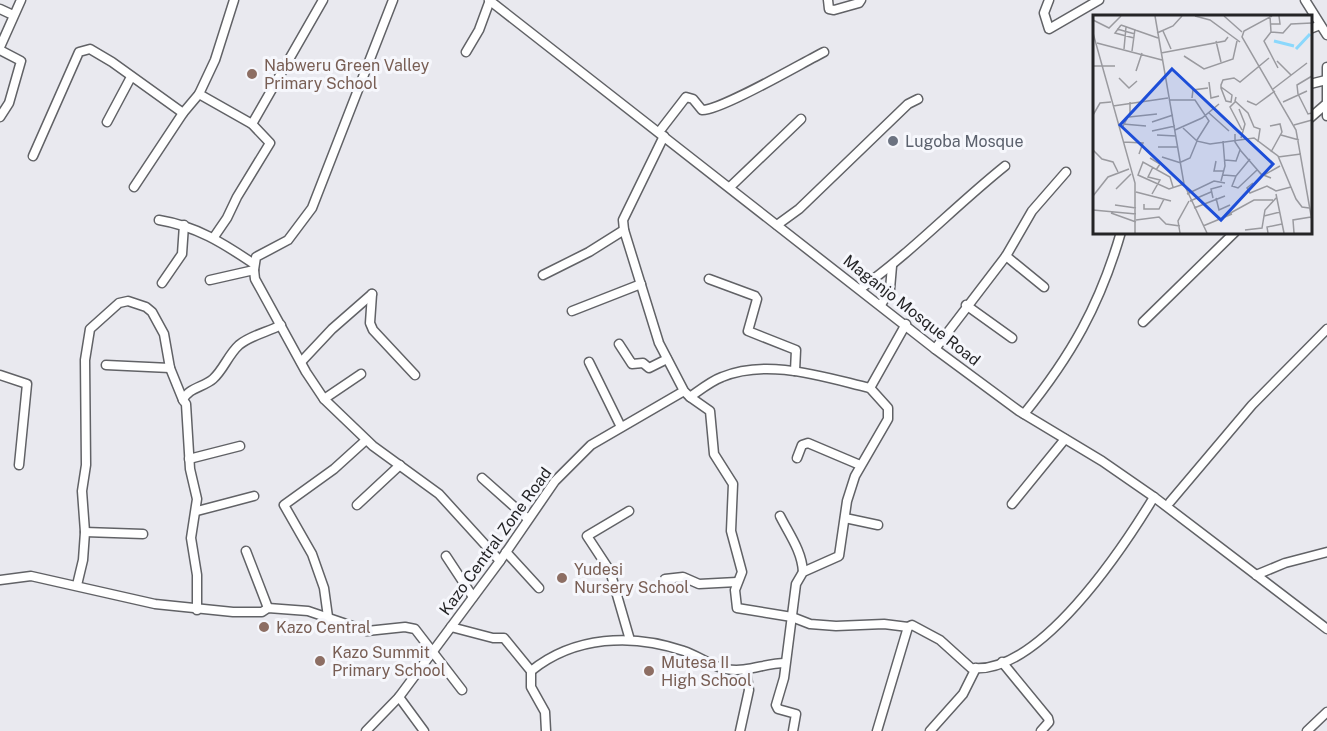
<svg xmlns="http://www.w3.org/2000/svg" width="1327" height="731" viewBox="0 0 1327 731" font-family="'Public Sans',sans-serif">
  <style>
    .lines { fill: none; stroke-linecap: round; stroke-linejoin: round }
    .minor-casing { stroke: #616266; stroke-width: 11 }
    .minor { stroke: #fff; stroke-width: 8 }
    .education-dot { fill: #8d6e63; stroke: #f6f7fc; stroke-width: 2 }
    .worship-dot { fill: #6b7280; stroke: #f6f7fc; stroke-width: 2 }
    .labels { text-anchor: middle; stroke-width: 6; stroke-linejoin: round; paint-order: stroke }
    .education-label { font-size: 16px; fill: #785e54; stroke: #f6f7fc; text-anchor: start }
    .worship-label { font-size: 16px; fill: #5b616d; stroke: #f6f7fc; text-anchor: start }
    .street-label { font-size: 16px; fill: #242426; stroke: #f6f7fc }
    .inset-river { fill: none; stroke: #8bd8fc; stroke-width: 3 }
    .inset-road { fill: none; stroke: #9a9a9f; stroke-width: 1.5 }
    .view { fill: #1d4ed8; fill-opacity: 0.15; stroke: #1d4ed8; stroke-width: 3 }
    .inset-edge { fill: none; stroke: #242426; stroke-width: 3 }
  </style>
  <rect width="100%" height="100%" fill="#e9e9ef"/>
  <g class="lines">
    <defs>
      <g id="minor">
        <path d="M489 0 935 349 1019 411 1102 461 1154 497 1327 629"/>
        <path d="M828 0 829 9 834 10 859 3 861 0"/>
        <path d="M1049 0 1044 13 1049 29 1099 0"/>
        <path d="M1305 0 1327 35"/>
        <path d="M0 9 13 15"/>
        <path d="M1310 29 1320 25"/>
        <path d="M0 47 21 0"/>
        <path d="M0 50 21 61 9 103 0 117"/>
        <path d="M466 52 479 30 490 0"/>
        <path d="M1327 67V116"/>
        <path d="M1310 84 1326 80"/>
        <path d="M199 94 252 124 270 143 237 197 227 218 214 237"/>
        <path d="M1310 118 1325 105"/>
        <path d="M107 122 131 77"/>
        <path d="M252 124 323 0"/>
        <path d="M659 132 686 97 693 99 702 110C720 111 802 63 824 52"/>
        <path d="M33 156 79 52 90 49 112 62 183 113"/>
        <path d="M134 187 183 113 199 94 215 60 234 0"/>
        <path d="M730 187 801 119"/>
        <path d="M159 220C196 226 223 243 254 264"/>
        <path d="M777 225 799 209 908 104 918 99"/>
        <path d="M1006 256 1044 287"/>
        <path d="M254 270 255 279 306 372 324 399 373 446 439 494 500 561"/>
        <path d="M543 275 589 252 624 230"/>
        <path d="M709 279 755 296 757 299 748 331 796 350 795 371"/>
        <path d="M210 280 254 270 256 257 288 240 312 208 393 0"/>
        <path d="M162 283 182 254 184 225"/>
        <path d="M860 289C912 252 955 206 1005 166"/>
        <path d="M372 294 370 323 373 330 415 375"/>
        <path d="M881 305 890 289 892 266"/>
        <path d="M966 305 1012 338"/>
        <path d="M572 311 641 284"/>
        <path d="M1143 322 1235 232"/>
        <path d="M619 344 632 364 643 363 649 368 667 359"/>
        <path d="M935 349 1006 256 1032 211 1066 172"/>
        <path d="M301 362 332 329 372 294"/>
        <path d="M589 362 621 427"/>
        <path d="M106 365 170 368"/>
        <path d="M0 375 27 384 19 465"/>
        <path d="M686 393 690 397C700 390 711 381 722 377 768 358 823 377 870 388"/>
        <path d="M690 397 710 411 714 454 733 484 731 531 742 572 735 590 737 608 792 617 810 624 836 626 884 624 908 627 912 625 940 640 971 668C1039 676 1123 548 1154 497"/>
        <path d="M324 399 361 374"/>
        <path d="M1024 414C1071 356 1100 305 1121 232"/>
        <path d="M797 458 802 445 808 443 860 465"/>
        <path d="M189 459 240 446"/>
        <path d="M482 478 528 519"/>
        <path d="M1170 502 1252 405 1327 329"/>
        <path d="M1012 504 1065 439"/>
        <path d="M357 505 400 465"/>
        <path d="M197 511 254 496"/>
        <path d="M629 511 587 536 610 571 630 640"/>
        <path d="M780 516C789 534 802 551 803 572"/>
        <path d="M845 518 878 525"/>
        <path d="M85 532 143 534"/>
        <path d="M246 551 268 608"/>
        <path d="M506 552 539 588"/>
        <path d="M446 556 473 597"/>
        <path d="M1256 575 1285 563 1327 552"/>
        <path d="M665 579 683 577 699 584 737 582"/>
        <path d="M0 580 31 576 155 604 233 612H262L268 608 308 611 367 631 405 627 415 629 462 690"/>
        <path d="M77 585 83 560 85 532 82 491 86 465 85 360 90 329 119 303 128 301 146 307 152 312 164 334 170 368 183 400"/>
        <path d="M197 610V575L191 538 197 499 190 469 186 404 183 400C188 388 204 387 213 379 224 369 228 355 239 345 251 335 268 332 281 325"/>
        <path d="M328 617 324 588 312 554 284 505 334 469 366 440"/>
        <path d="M451 627 493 638H504L531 671V687L545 712 546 731"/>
        <path d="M1002 662 1048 718 1049 722 1041 731"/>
        <path d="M531 671C574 636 632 633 684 651 697 655 715 668 726 669 747 673 765 663 785 663"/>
        <path d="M399 697 424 731"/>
        <path d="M366 731 399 697 500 561 555 481 591 445 684 391 659 343 624 230 623 220 664 136"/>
        <path d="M740 731 749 690 746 670"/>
        <path d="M793 731 796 714 778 709 776 705 784 678 796 584 803 572 839 556 847 501 855 476 888 419V408L870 388 906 324"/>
        <path d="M877 731 908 627"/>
        <path d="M930 731 963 694 976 668"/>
        <path d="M1307 731 1327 712"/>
      </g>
    </defs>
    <use href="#minor" class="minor-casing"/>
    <use href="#minor" class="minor"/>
  </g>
  <g class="education-dot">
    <circle cx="252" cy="74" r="6"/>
    <circle cx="562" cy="578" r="6"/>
    <circle cx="264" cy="627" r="6"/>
    <circle cx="320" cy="661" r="6"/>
    <circle cx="649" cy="671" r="6"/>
  </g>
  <circle class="worship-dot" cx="893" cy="141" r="6"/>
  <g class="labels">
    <g class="education-label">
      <text x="264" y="71">Nabweru Green Valley<tspan x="264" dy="18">Primary School</tspan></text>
      <text x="574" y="575">Yudesi<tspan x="574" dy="18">Nursery School</tspan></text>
      <text x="276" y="633">Kazo Central</text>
      <text x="332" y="658">Kazo Summit<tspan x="332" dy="18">Primary School</tspan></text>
      <text x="661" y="668">Mutesa II<tspan x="661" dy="18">High School</tspan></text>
    </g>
    <g class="worship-label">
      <text x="905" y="147">Lugoba Mosque</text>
    </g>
    <g class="street-label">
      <text transform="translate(912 310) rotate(38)" y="6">Maganjo Mosque Road</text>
      <text transform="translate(495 541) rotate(-54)" y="6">Kazo Central Zone Road</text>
    </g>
  </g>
  <g transform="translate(1093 15)">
    <rect width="219" height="219" fill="#e9e9ef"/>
    <path class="inset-river" d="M181 26 201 31M203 34 217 19"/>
    <path class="inset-road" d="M62 1 91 169 114 218M102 1 117 5 147 27M131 1 149 17M177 1 178 17 171 26 185 53M179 1 151 16 149 22 203 115 219 206M0 5 16 13 28 1M177 9H187L186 1M28 10 65 23M28 10 22 18 41 23M24 14 42 19M70 16 78 34M178 17 190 18 198 9 219 8M0 18 42 168V218M64 18 80 11 89 1M123 26 128 47M4 28 69 45M31 34 33 12M39 36 42 14M68 38 132 26 135 22M91 41 111 54 140 44 144 26M184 46 198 60M0 51H22M43 56 49 38M26 63 36 73 44 66M116 67 118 83 126 81M128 72 139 80 138 87 133 86 128 73V70L130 65 141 63 147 67 176 43M180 74 214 48M205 79 204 70 219 61M205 79 215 99 219 98M143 82 142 86 155 98 161 112 167 114 165 127M99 83 100 75 115 73M76 85H102L116 106 104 125M154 86 163 90 182 76M142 87 137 92 149 115M190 87 214 76M20 91 75 83M146 94 152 109 148 123M116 98 136 116M0 100 7 88 18 87M36 102 64 99M59 107 80 100M30 109 53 111M201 110 219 105M177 111 187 109 189 117 178 137M29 113 37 98V87M90 113 104 126M82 115 109 103 126 89M59 116 82 111M142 119V127L148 136 168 159 178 163M64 120 83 121M188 120 206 125M31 127 50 128 46 139M65 132H85M0 135 9 144 20 147 25 157M69 142 88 148M185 142 208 139M57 143 67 149 63 155M132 145 143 146 147 135M123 146 121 156H131M88 147 97 143 104 126 117 129 161 123 185 141 203 184 209 192 216 193M130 160 143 161 157 144M171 160 187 151M143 161 139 171 145 173 164 155M128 166 132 151 130 126M160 168 154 173 157 178 174 171 183 176 198 172M80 172 77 162 50 147 45 160 76 174 91 169M23 174 38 159M43 177 78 186M59 179 67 165 55 162 60 152M94 179 121 166 132 168M183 179 191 218M0 181 15 162 36 154M184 182 172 195 171 201 187 197M120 183 118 174 129 171M123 183 126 195 137 190M97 186 118 177M51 189V194H66L71 184M22 190 43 193M101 193 132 181M0 195 43 199M18 198 43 207M132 201 161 185H180M43 205 66 202 73 209 87 211M110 211 139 199M152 215 169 213 171 201M87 218 85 206 96 186M175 218 174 212 189 209M201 218 200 205 218 202"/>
    <path class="view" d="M79 54 180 149 128 205 27 110Z"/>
    <rect width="219" height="219" class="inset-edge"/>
  </g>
</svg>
